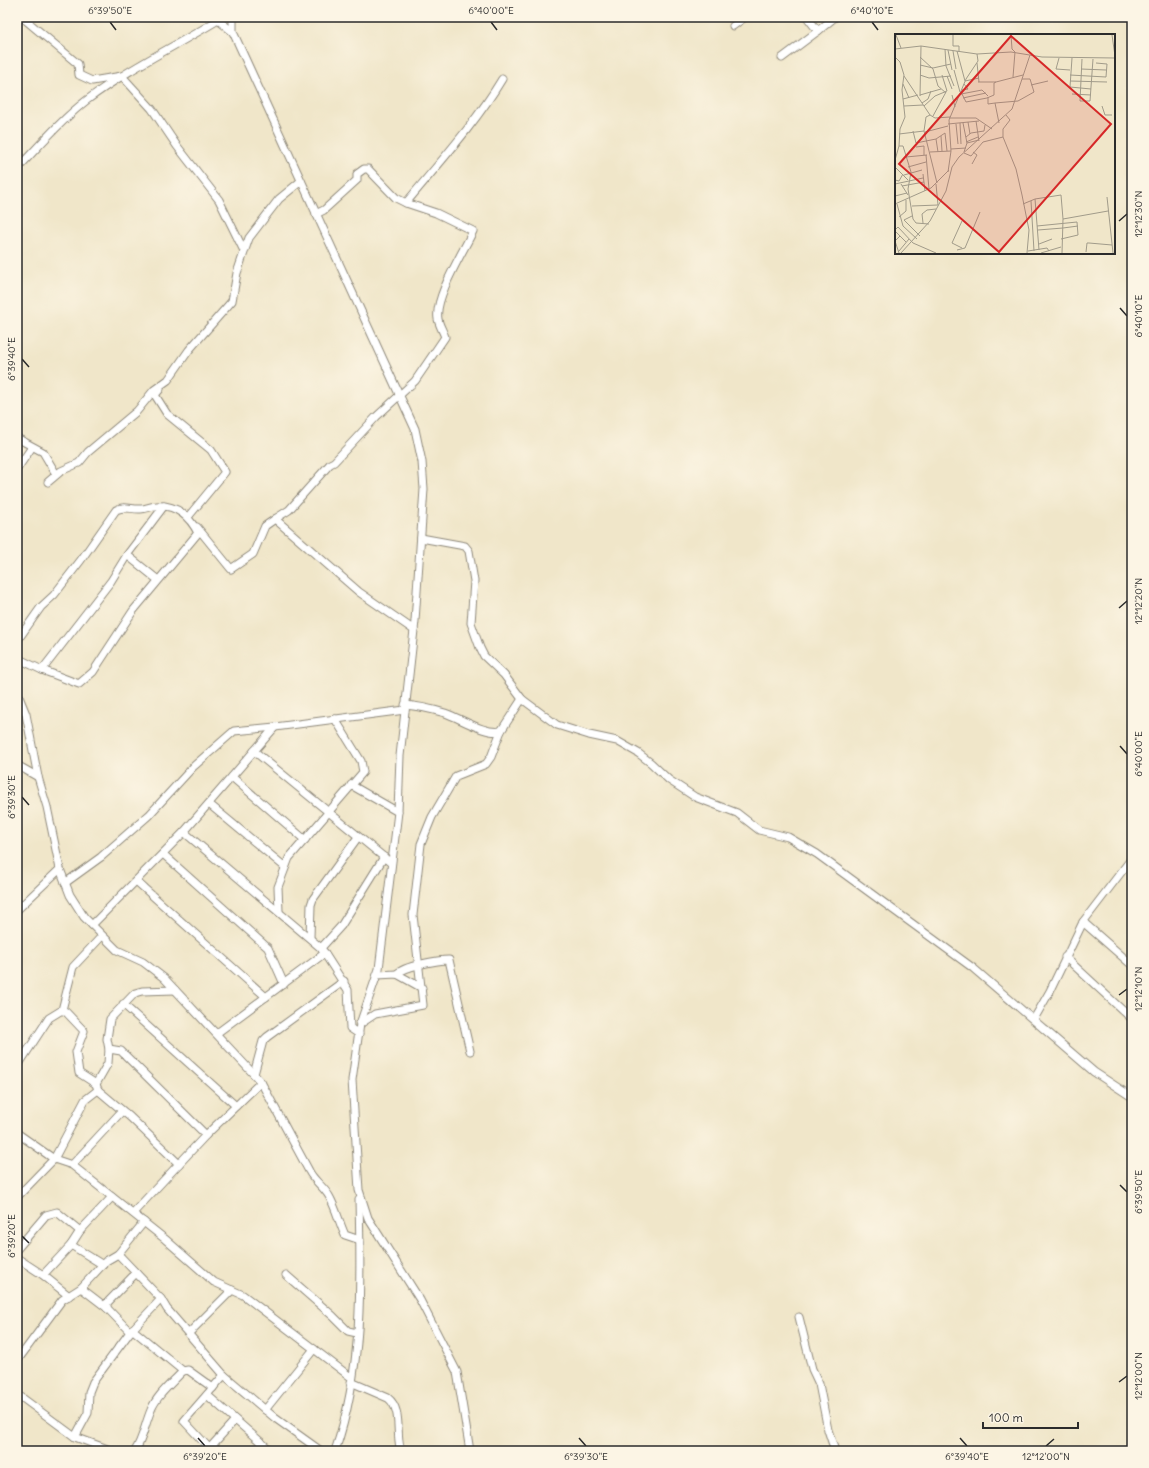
<svg xmlns="http://www.w3.org/2000/svg" width="1149" height="1468" viewBox="0 0 1149 1468" font-family="Delius,sans-serif">
  <style>
    .lines { fill: none; stroke-linecap: round; stroke-linejoin: round }
    .street-casing { stroke: #8e887a; stroke-width: 9 }
    .street { stroke: #fff; stroke-width: 7 }
    .ticks { fill: none; stroke: #2b2b2b; stroke-width: 1.5 }
    .inset-road { fill: none; stroke: #a19b8a; stroke-width: 1 }
    .view { fill: #d62828; fill-opacity: 0.15; stroke: #d62828; stroke-width: 2 }
    .inset-edge { fill: none; stroke: #2b2b2b; stroke-width: 2 }
    .neatline { fill: none; stroke: #2b2b2b; stroke-width: 1.5 }
    .ticks-label { font-size: 10px; text-anchor: middle; fill: #2b2b2b }
  </style>
  <rect width="100%" height="100%" fill="#fcf5e5"/>
  <filter id="ink" filterUnits="userSpaceOnUse"><feTurbulence type="fractalNoise" baseFrequency=".025" numOctaves="2"/><feDisplacementMap in="SourceGraphic" scale="8" xChannelSelector="R" yChannelSelector="G"/><feConvolveMatrix kernelMatrix="1 2 1 2 8 2 1 2 1" color-interpolation-filters="sRGB"/></filter>
  <filter id="wash" filterUnits="userSpaceOnUse"><feTurbulence type="fractalNoise" baseFrequency=".012" numOctaves="4" result="noise"/><feDisplacementMap in="SourceGraphic" scale="16" xChannelSelector="R" yChannelSelector="G"/><feGaussianBlur stdDeviation="0.9" result="paint"/><feColorMatrix in="noise" values="0 0 0 0 0 0 0 0 0 0 0 0 0 0 0 0 0 1.4 0 .05"/><feComposite in="paint" operator="in"/></filter>
  <g filter="url(#wash)">
    <rect width="100%" height="100%" fill="#f0e6c9"/>
  </g>
  <g filter="url(#ink)">
    <g class="lines">
      <defs>
        <g id="street">
          <path d="M22 17 78 64 79 75 92 81 122 76 152 109 177 146 219 200 244 251"/>
          <path d="M233 17V32L415 429 422 462 424 489 415 621 400 756 398 812 379 969 360 1024 352 1080 359 1190 368 1218 420 1300 457 1372 470 1451"/>
          <path d="M807 17 818 31 835 17"/>
          <path d="M218 20 233 32"/>
          <path d="M733 26 745 17"/>
          <path d="M782 58 818 31"/>
          <path d="M17 169C39 146 61 120 87 100 129 68 178 45 223 17"/>
          <path d="M406 203C439 163 475 124 502 79"/>
          <path d="M160 389 155 395 167 414 211 450 225 472 188 517"/>
          <path d="M17 438 43 452 56 474"/>
          <path d="M17 469 32 447"/>
          <path d="M48 482 61 471 79 463 88 452 137 411 154 390 168 380 189 350 232 301 237 273 249 238 279 199 301 181"/>
          <path d="M275 519 289 510 330 464 334 462 376 417 415 381 445 337C443 331 439 325 438 319 434 298 463 252 473 231L436 213 406 203 396 198 368 169H364L357 174V180L324 210 316 214"/>
          <path d="M197 527 231 569 253 554 265 526 275 519 359 592 414 630"/>
          <path d="M421 538 465 546 469 551 474 581 471 623 480 648 484 656 504 675 522 699 557 725 589 735 617 741 638 753 651 763 669 780 695 797 737 813 759 830 788 837 817 854 973 968 1094 1072 1132 1097"/>
          <path d="M127 555 158 580"/>
          <path d="M17 641 41 607 54 595 81 560 116 510C125 505 132 510 141 509 146 509 151 506 156 506 176 504 190 517 198 533L133 611 93 672 79 684 42 670 17 658"/>
          <path d="M42 670 111 581 127 555 164 506"/>
          <path d="M17 692 26 714 38 777 47 807 60 869 70 895 84 917 117 950 143 962 164 978 261 1082 309 1171C314 1181 324 1187 329 1196 336 1208 339 1222 345 1235L360 1240"/>
          <path d="M405 705C419 706 431 709 445 713 460 718 486 735 501 731"/>
          <path d="M254 751 391 863"/>
          <path d="M17 765 38 777"/>
          <path d="M232 777 305 840"/>
          <path d="M351 785 398 812"/>
          <path d="M209 804 285 867"/>
          <path d="M184 832 321 948 348 990 350 1028 359 1034"/>
          <path d="M163 854 268 948 284 984"/>
          <path d="M136 881 266 997"/>
          <path d="M65 883 101 857 149 815 194 766 234 731 275 727 405 710"/>
          <path d="M17 910 60 869"/>
          <path d="M279 911 278 887 289 858 363 772 361 761 335 719"/>
          <path d="M1083 922 1132 965"/>
          <path d="M92 925 184 832 275 727"/>
          <path d="M310 937 311 905 313 899 358 837"/>
          <path d="M321 948 341 926 384 857"/>
          <path d="M1065 957 1132 1019"/>
          <path d="M397 974C404 966 439 960 449 960L470 1051"/>
          <path d="M377 975 397 974 422 988"/>
          <path d="M123 1004 236 1106"/>
          <path d="M62 1010 73 967 102 936"/>
          <path d="M1034 1019 1050 991 1083 922 1132 858"/>
          <path d="M360 1024 375 1014 423 1005 413 915 421 844 432 817 456 776 486 764 491 757 501 731 522 699"/>
          <path d="M217 1033 325 953"/>
          <path d="M109 1049 121 1051 206 1135"/>
          <path d="M17 1067 49 1018 62 1010 66 1012 84 1031 76 1052 79 1073 96 1084 98 1090 85 1100 54 1159 17 1197"/>
          <path d="M254 1074 263 1041 267 1037 344 981"/>
          <path d="M96 1084 108 1063 109 1049 107 1039 110 1019 135 993 142 991 175 990"/>
          <path d="M98 1090 130 1117 179 1164"/>
          <path d="M17 1133 54 1159 72 1165 165 1239 214 1282 243 1295 352 1378"/>
          <path d="M72 1165 122 1111"/>
          <path d="M133 1213 206 1135 261 1082"/>
          <path d="M17 1249 46 1215 57 1212 80 1231"/>
          <path d="M118 1254 161 1299 167 1309 224 1375 275 1418 321 1451"/>
          <path d="M17 1258 43 1275 69 1296"/>
          <path d="M103 1265 71 1245 80 1231 112 1197"/>
          <path d="M43 1275 71 1245"/>
          <path d="M286 1275 333 1316 348 1331 357 1333"/>
          <path d="M81 1288 107 1308 130 1332"/>
          <path d="M107 1308V1303L136 1273"/>
          <path d="M799 1317 812 1369 819 1384 828 1430 835 1451"/>
          <path d="M132 1329 183 1371 188 1370 213 1388"/>
          <path d="M189 1333 232 1290"/>
          <path d="M17 1361 62 1300 81 1288 106 1261 118 1254 144 1222"/>
          <path d="M351 1382 388 1398C402 1409 396 1431 400 1447L405 1451"/>
          <path d="M17 1394 75 1437 113 1451"/>
          <path d="M207 1395 271 1451"/>
          <path d="M265 1410 314 1349"/>
          <path d="M75 1437 88 1413 89 1392 93 1382 130 1332 161 1299"/>
          <path d="M209 1448 184 1421 224 1375"/>
          <path d="M135 1451C143 1439 145 1424 151 1410 157 1395 172 1383 183 1371"/>
          <path d="M207 1451 235 1420"/>
          <path d="M255 1451 262 1443"/>
          <path d="M335 1451C363 1371 361 1282 359 1199"/>
        </g>
      </defs>
      <use href="#street" class="street-casing"/>
      <use href="#street" class="street"/>
    </g>
  </g>
  <path class="ticks" d="M110 22 116 30M491 22 497 30M872 22 878 30M1119 221 1127 214M1120 308 1127 316M22 359 29 367M1119 608 1127 601M1120 746 1127 754M22 797 29 805M1119 995 1127 989M1120 1185 1127 1192M22 1236 29 1243M1119 1382 1127 1376M198 1438 205 1446M579 1438 586 1446M960 1438 967 1446M1046 1446 1054 1439"/>
  <g transform="translate(895 34)">
    <rect width="220" height="220" fill="#f0e6c9"/>
    <path class="inset-road" d="M1 1 6 14M58 1V12H64V18M116 1 117 15 120 18 118 43M217 1 220 22M0 15 26 12 82 20 116 18 147 23 220 24M50 15 51 32 59 52M53 16 57 36M58 17 61 35M62 17 70 47M0 23 5 28 9 41 7 56 10 83 5 95 4 112 0 126M25 23 38 35 43 52 51 59M164 24 161 35 175 36M177 24 175 53 196 55M187 25 185 67H195L198 25M82 29 84 48M25 31 38 34 56 30M186 35 211 36M59 36 65 58M25 41 34 44 56 42M175 41 211 43 212 30 201 29M9 42 35 81 40 84 55 83M52 42 57 55M70 47 84 44M175 47 212 48M83 48H101L128 41M8 50 14 64M136 51 153 47M67 56 73 55 69 50M66 60 87 56 93 62M67 60 71 68 92 64 99 61V49L101 48M177 60 196 61M25 61 46 55M57 61 60 73M25 62 26 12M93 63V70L100 69 104 89M68 64 91 59M8 65 23 61M27 69 33 65 36 57M100 69 123 67 139 58 135 45H127M9 72 28 71M29 72 40 62 52 57 47 41M207 72 210 81H217M111 81 115 86 108 95V103L121 135 127 161 134 196 132 219M38 82 51 58M54 84H81L97 95M81 87 84 107M73 88 75 100M65 89 66 110M68 89 72 109 69 118M53 90 84 87M61 90 63 110M18 97 21 109 41 105 50 99M29 97 31 83 35 81M30 98 53 92M50 99 52 117M4 100 29 97 42 149M46 102 47 117M71 103 76 99 89 97 90 91M41 105 43 118M71 108 83 103M72 109 84 106M4 112H8L16 138 13 155 18 185 21 189 34 190M21 113 29 112V121M56 115 71 114M35 118 56 117M69 119 76 122 88 108 108 103M31 121 34 155M11 123 32 121M77 130 82 121 78 118M0 133 13 146M13 133 31 128M53 138 56 117 54 86 71 45 83 27 82 20M28 140 30 157M9 141 27 136M0 146 4 147 8 140M0 150 28 144M6 150 13 161M41 150 43 171M7 152 29 148M0 162 12 159M212 163 218 219M140 165 144 216M136 167 139 217M0 170 36 154 54 136M2 170 8 192 22 205M128 170 140 165 166 161 168 185 167 219M17 172 43 171M17 182 9 186 25 202M4 183 11 177V166M168 185 213 177M28 189 27 180 32 176 41 175M142 192 182 188 183 201 166 205M168 194 183 192M0 196 3 193 18 209 41 219M143 196 168 194M0 197 11 208M144 210 157 205M67 214 57 209 67 187M62 216 70 214 85 178M4 217 14 205M133 217 152 214 154 217M191 218 192 209H194L217 211M4 219 0 207 5 202M6 219 35 187 51 157 57 133 64 123 117 75 135 21M146 219 166 213"/>
    <path class="view" d="M116 2 216 90 104 218 4 130Z"/>
    <rect width="220" height="220" class="inset-edge"/>
  </g>
  <rect width="1149" height="1468" fill="none" stroke="#fcf5e5" stroke-width="44"/>
  <path d="M983 1422v6h95v-6" fill="none" stroke="#2b2b2b" stroke-width="2"/>
  <text x="989" y="1422" font-size="12" fill="#2b2b2b" stroke="#fcf5e5" stroke-width="3" paint-order="stroke">100 m</text>
  <rect x="22" y="22" width="1105" height="1424" class="neatline"/>
  <g class="ticks-label">
    <text x="110" y="14">6°39'50"E</text>
    <text x="491" y="14">6°40'00"E</text>
    <text x="872" y="14">6°40'10"E</text>
    <text transform="translate(1138 214) rotate(-90)" y="4">12°12'30"N</text>
    <text transform="translate(1138 316) rotate(-90)" y="4">6°40'10"E</text>
    <text transform="translate(11 359) rotate(-90)" y="4">6°39'40"E</text>
    <text transform="translate(1138 601) rotate(-90)" y="4">12°12'20"N</text>
    <text transform="translate(1138 754) rotate(-90)" y="4">6°40'00"E</text>
    <text transform="translate(11 797) rotate(-90)" y="4">6°39'30"E</text>
    <text transform="translate(1138 989) rotate(-90)" y="4">12°12'10"N</text>
    <text transform="translate(1138 1192) rotate(-90)" y="4">6°39'50"E</text>
    <text transform="translate(11 1236) rotate(-90)" y="4">6°39'20"E</text>
    <text transform="translate(1138 1376) rotate(-90)" y="4">12°12'00"N</text>
    <text x="205" y="1460">6°39'20"E</text>
    <text x="586" y="1460">6°39'30"E</text>
    <text x="967" y="1460">6°39'40"E</text>
    <text x="1046" y="1460">12°12'00"N</text>
  </g>
</svg>
